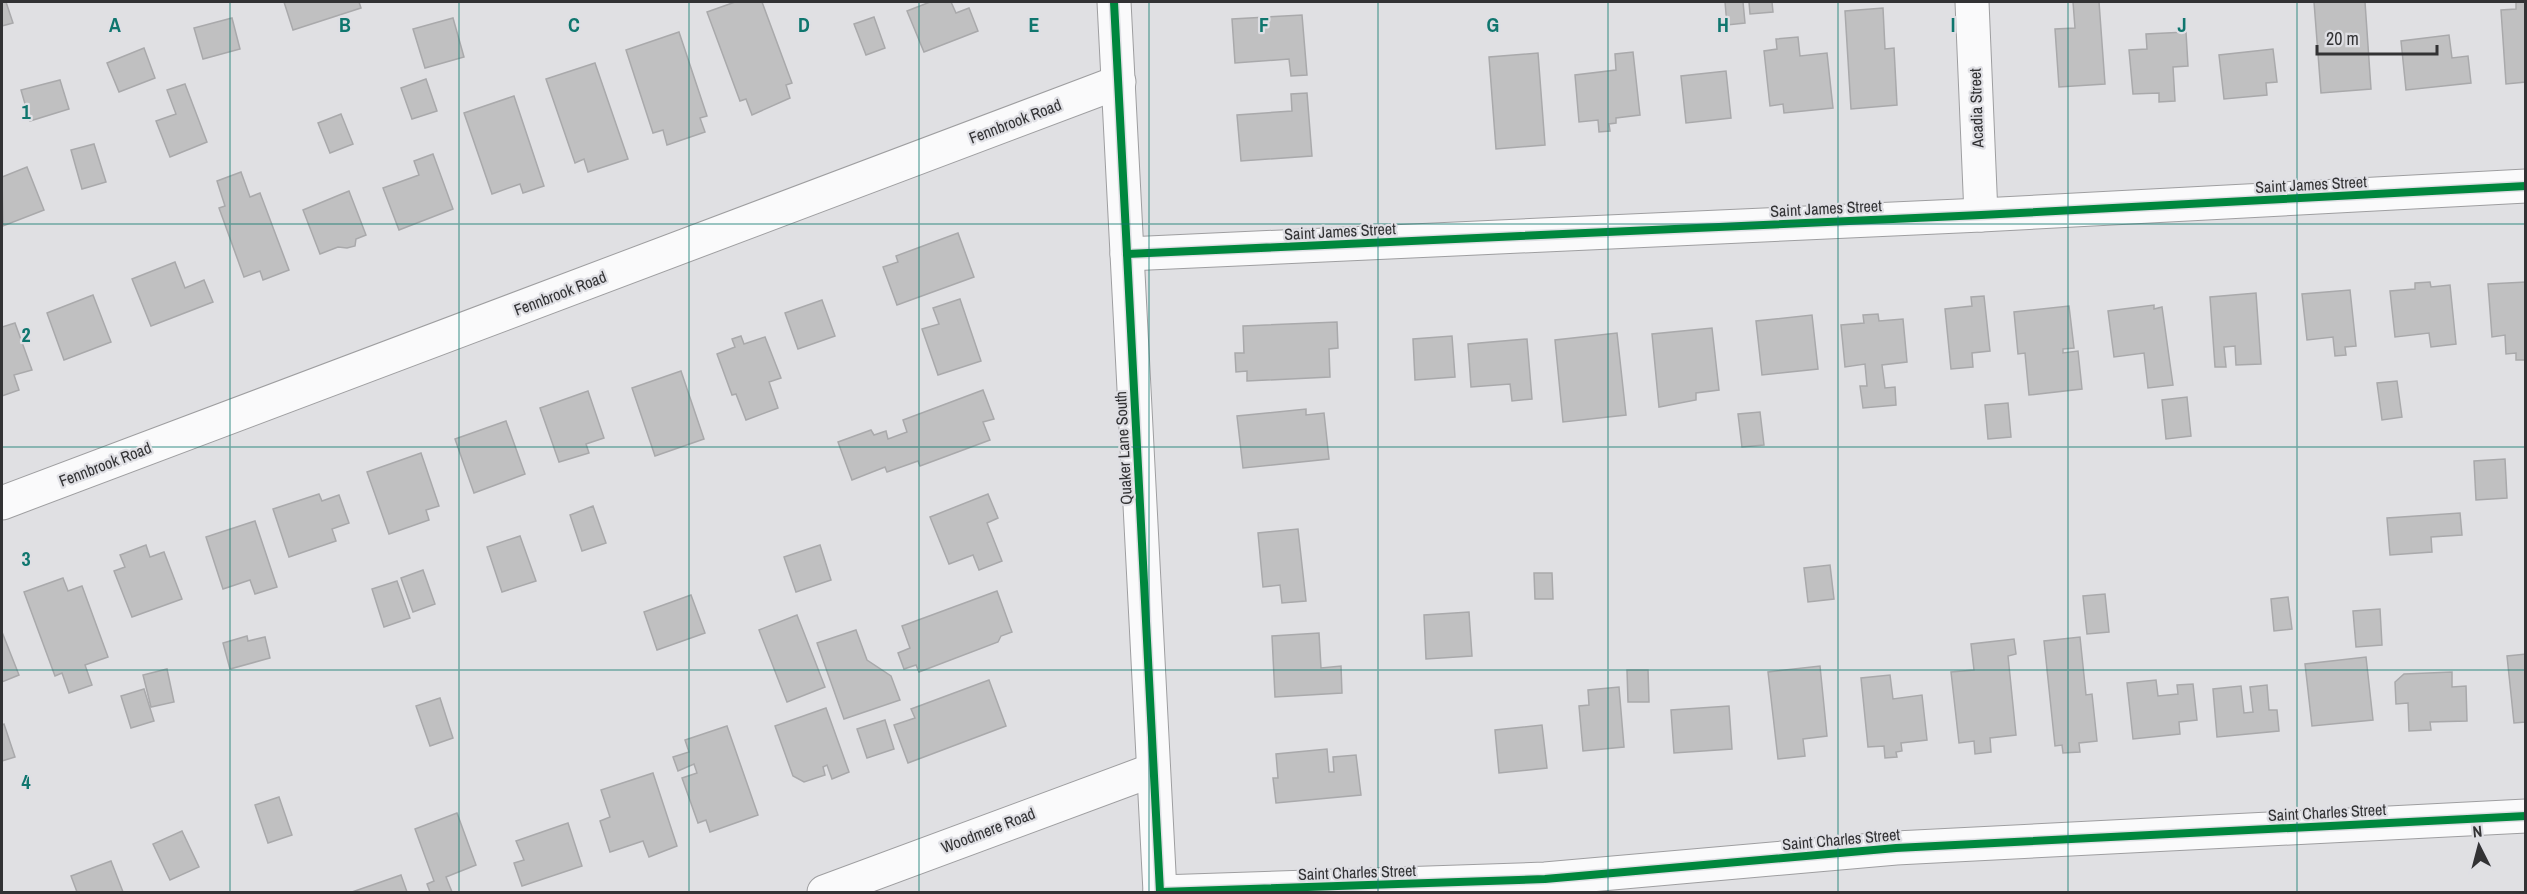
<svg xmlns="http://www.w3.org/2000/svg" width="2527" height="894" viewBox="0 0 2527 894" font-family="'Archivo Narrow',sans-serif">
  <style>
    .building { fill: #c0c0c1; stroke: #a9a9ab; stroke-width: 1.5 }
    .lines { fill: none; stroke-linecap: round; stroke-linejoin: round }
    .street-casing { stroke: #9e9ea0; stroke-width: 35 }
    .secondary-casing { stroke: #9e9ea0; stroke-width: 35 }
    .street { stroke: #fafafb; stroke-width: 33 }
    .secondary { stroke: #fafafb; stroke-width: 33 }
    .cycleway-casing { stroke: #dfdfe4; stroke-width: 11 }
    .cycleway { stroke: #00873e; stroke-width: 8 }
    .grid { fill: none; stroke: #0f766e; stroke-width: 1.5; stroke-opacity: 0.55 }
    .labels { text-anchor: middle; stroke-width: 4.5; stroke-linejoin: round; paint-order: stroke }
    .street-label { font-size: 16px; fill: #323234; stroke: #dfdfe4 }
    .grid-label { font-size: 20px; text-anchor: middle; font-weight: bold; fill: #0f766e; stroke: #dfdfe4; stroke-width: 4.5; stroke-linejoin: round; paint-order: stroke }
  </style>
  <rect width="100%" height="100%" fill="#e0e0e3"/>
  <g class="building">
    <path d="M2 2H6L13 23 2 26Z"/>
    <path d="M284 2H359L361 8 293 30Z"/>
    <path d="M735 2H762L792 83 786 85 790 98 752 115 746 99 740 101 707 12Z"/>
    <path d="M930 2H951L956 13 969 8 978 31 924 52 907 11Z"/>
    <path d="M1725 2H1743L1745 23 1727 25Z"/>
    <path d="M1749 2H1772L1773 12 1750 14Z"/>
    <path d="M2073 2H2099L2105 84 2059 87 2055 29 2075 28Z"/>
    <path d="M2314 2H2365L2371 89 2321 93Z"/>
    <path d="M2516 2H2526V82L2506 84 2501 10 2516 9Z"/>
    <path d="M1883 8 1885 49 1894 48 1897 105 1851 109 1845 11Z"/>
    <path d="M1302 15 1307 75 1291 76 1289 59 1235 63 1232 19Z"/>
    <path d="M874 17 885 48 866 55 854 24Z"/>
    <path d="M232 18 240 49 203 59 194 28Z"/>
    <path d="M453 18 464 57 425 68 413 29Z"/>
    <path d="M679 32 707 116 700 118 705 132 667 145 663 130 653 133 626 50Z"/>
    <path d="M2186 32 2188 66 2173 67 2175 101 2159 102V93L2133 94 2129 50 2147 49 2146 34Z"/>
    <path d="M2449 35 2452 58 2468 56 2471 83 2406 90 2401 41Z"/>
    <path d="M1798 37 1800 56 1827 53 1833 108 1784 113 1783 104 1770 106 1764 51 1777 49 1776 39Z"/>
    <path d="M144 48 155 78 119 92 107 63Z"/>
    <path d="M2273 49 2277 82 2266 83 2267 95 2224 99 2219 55Z"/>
    <path d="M1633 52 1640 115 1616 118V123L1609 124 1610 131 1599 132 1598 120 1579 122 1575 75 1616 70 1615 54Z"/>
    <path d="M1538 53 1545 145 1496 149 1489 57Z"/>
    <path d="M595 63 628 159 588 172 584 159 575 163 546 79Z"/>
    <path d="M1726 71 1731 118 1686 123 1681 76Z"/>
    <path d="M426 79 437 111 412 119 401 88Z"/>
    <path d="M60 80 69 109 30 121 21 90Z"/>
    <path d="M185 84 207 142 170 157 156 121 176 114 167 90Z"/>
    <path d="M1307 93 1312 156 1241 161 1237 115 1292 111 1291 94Z"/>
    <path d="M514 96 544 186 523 193 520 184 492 194 464 113Z"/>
    <path d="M341 114 353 144 330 153 318 123Z"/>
    <path d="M94 144 106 182 82 189 71 150Z"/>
    <path d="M433 154 453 209 399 230 383 188 419 175 414 161Z"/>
    <path d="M27 167 44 210 3 226 2 177Z"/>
    <path d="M241 172 250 197 260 193 289 270 263 280 260 271 244 277 219 208 225 206 217 181Z"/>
    <path d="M349 191 366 235 356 239 355 246 347 248 338 247 320 254 303 210Z"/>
    <path d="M958 233 974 277 897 305 883 267 898 262 896 256Z"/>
    <path d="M175 262 185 288 204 280 213 302 151 326 132 279Z"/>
    <path d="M2430 282 2431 287 2450 285 2456 344 2431 347 2429 333 2395 337 2390 291 2415 289V283Z"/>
    <path d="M2526 282V360H2516V353L2506 354 2505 335 2492 337 2488 284Z"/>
    <path d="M2350 290 2356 346 2345 347 2346 355 2335 356 2333 337 2307 340 2302 294Z"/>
    <path d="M2256 293 2261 364 2236 365 2235 346 2224 347 2226 367H2215L2210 297Z"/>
    <path d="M93 295 111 342 64 360 47 313Z"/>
    <path d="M1984 296 1990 351 1972 353 1973 367 1951 369 1945 309 1972 306 1971 297Z"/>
    <path d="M960 299 981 361 938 375 922 329 939 324 933 308Z"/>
    <path d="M822 300 835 336 798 349 785 313Z"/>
    <path d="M2154 305V309L2162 307 2173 385 2148 388 2144 353 2114 357 2108 311Z"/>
    <path d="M2069 306 2074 348 2063 349V353L2078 351 2082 389 2029 395 2025 353 2018 354 2014 312Z"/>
    <path d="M1878 314 1879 321 1903 319 1907 362 1882 365 1885 388 1895 387 1896 405 1863 408 1860 386H1867L1865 364 1845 367 1841 325 1864 323 1863 315Z"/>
    <path d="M1812 315 1818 369 1762 375 1756 321Z"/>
    <path d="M1337 322 1338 348 1329 349 1330 377 1247 381V371L1236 372 1235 353H1244L1243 326Z"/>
    <path d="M15 323 32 370 14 375 19 390 2 396V327Z"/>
    <path d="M1712 328 1719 390 1696 393V400L1659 407 1652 334Z"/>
    <path d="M1617 333 1626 415 1563 422 1555 340Z"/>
    <path d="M741 336 744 344 765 337 781 378 769 382 778 408 746 420 736 394 732 395 717 354 735 347 732 339Z"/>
    <path d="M1452 336 1455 377 1415 380 1413 339Z"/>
    <path d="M1527 339 1532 399 1512 401 1510 384 1471 387 1468 344Z"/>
    <path d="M681 371 704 439 655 456 632 388Z"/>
    <path d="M2397 381 2402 417 2382 420 2377 383Z"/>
    <path d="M983 390 994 419 983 422 990 440 920 466 918 461 887 472 885 467 852 480 838 442 871 430 874 435 886 431 888 439 907 432 903 420Z"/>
    <path d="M588 391 604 438 586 444 589 453 559 462 540 408Z"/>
    <path d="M2187 397 2191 436 2166 439 2162 400Z"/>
    <path d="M2008 403 2011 437 1988 439 1985 405Z"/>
    <path d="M1306 409V415L1324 413 1329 459 1243 468 1237 416Z"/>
    <path d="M1760 412 1764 445 1742 447 1738 414Z"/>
    <path d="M506 421 525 474 474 493 455 439Z"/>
    <path d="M421 453 439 506 426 510 429 520 389 534 367 472Z"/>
    <path d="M2505 459 2507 498 2476 500 2474 461Z"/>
    <path d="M319 494 322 501 339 495 349 523 332 529 336 541 289 557 273 509Z"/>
    <path d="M988 494 998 518 987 523 1002 561 979 570 973 555 949 564 930 517Z"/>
    <path d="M593 506 606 543 582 551 570 515Z"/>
    <path d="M2460 513 2462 535 2431 537 2432 552 2390 555 2387 518Z"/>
    <path d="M255 521 277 587 255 594 250 580 223 589 206 537Z"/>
    <path d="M1298 529 1306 601 1282 603 1280 585 1263 587 1258 533Z"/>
    <path d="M520 536 536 581 502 592 487 547Z"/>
    <path d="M146 545 150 557 164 552 182 599 132 617 114 571 125 567 120 555Z"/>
    <path d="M820 545 831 580 796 592 784 557Z"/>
    <path d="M1830 565 1834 599 1808 602 1804 568Z"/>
    <path d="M423 570 435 604 413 612 401 578Z"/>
    <path d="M1534 573H1552L1553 599H1535Z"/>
    <path d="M63 578 68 591 82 586 108 657 85 665 92 685 69 693 62 673 55 676 24 592Z"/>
    <path d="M397 581 410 618 384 627 372 589Z"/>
    <path d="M997 591 1012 632 1001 636 998 642 919 672 916 665 904 669 898 653 910 648 902 626Z"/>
    <path d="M2105 594 2109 632 2087 634 2083 596Z"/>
    <path d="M691 595 705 633 657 650 644 612Z"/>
    <path d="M2288 597 2292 629 2274 631 2271 599Z"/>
    <path d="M2380 609 2382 645 2356 647 2353 611Z"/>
    <path d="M1469 612 1472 656 1426 659 1424 615Z"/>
    <path d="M797 615 825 687 787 702 759 630Z"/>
    <path d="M856 630 867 660 891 676 900 700 844 719 817 643Z"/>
    <path d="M2 632 19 675 2 682Z"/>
    <path d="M1319 633 1321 668 1341 666 1342 693 1275 697 1272 636Z"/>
    <path d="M247 636 248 641 265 637 270 658 230 669 223 643Z"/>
    <path d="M2080 637 2086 695 2092 694 2097 741 2079 743 2080 752 2063 753 2062 745 2055 746 2044 641Z"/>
    <path d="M2014 639 2016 654 2008 656 2016 735 1990 738 1991 752 1975 754 1974 741 1959 743 1951 672 1974 670 1971 644Z"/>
    <path d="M2526 654V722L2514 723 2507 656Z"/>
    <path d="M2366 657 2373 720 2312 726 2305 664Z"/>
    <path d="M1820 666 1827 736 1803 739 1805 756 1778 759 1768 672Z"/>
    <path d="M167 669 174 702 151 707 143 675Z"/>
    <path d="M1627 670H1648L1649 702H1628Z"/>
    <path d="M2452 672V687L2466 686 2467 721 2430 722 2431 730 2409 731 2408 703 2396 704 2395 682 2404 674Z"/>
    <path d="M1890 675 1893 699 1922 695 1927 740 1901 743 1902 751 1896 752 1897 757 1885 758 1884 746 1868 747 1861 678Z"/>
    <path d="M989 680 1006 726 908 763 894 725 915 718 911 709Z"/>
    <path d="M2156 680 2158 696 2178 694 2177 685 2193 684 2197 720 2179 722 2180 734 2133 739 2127 683Z"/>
    <path d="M2267 685 2269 710H2277L2279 731 2217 737 2213 689 2241 686 2244 713 2253 712 2250 687Z"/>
    <path d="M1619 687 1624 747 1583 751 1579 706 1589 705 1588 690Z"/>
    <path d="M144 689 154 721 131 728 121 696Z"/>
    <path d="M440 698 453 738 430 746 416 706Z"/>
    <path d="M1729 706 1732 749 1674 753 1671 710Z"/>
    <path d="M826 708 849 772 832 779 827 765 823 767 825 775 804 782 793 776 775 726Z"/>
    <path d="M885 720 894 749 867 758 857 729Z"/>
    <path d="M4 724 15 757 2 761V725Z"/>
    <path d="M1542 725 1547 768 1499 773 1495 730Z"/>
    <path d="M727 726 758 815 710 832 706 820 698 823 682 778 697 773 694 764 678 771 673 757 689 752 685 740Z"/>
    <path d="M1327 749 1329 772H1334L1333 757 1356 755 1361 795 1276 803 1273 778H1278L1276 754Z"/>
    <path d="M653 773 677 846 649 857 643 841 610 852 600 821 610 817 601 790Z"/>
    <path d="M279 797 292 835 268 843 255 805Z"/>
    <path d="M457 813 476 865 446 877 452 892H430L427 884 434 881 415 829Z"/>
    <path d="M568 823 582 866 522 886 514 863 524 860 516 841Z"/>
    <path d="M182 831 199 867 170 880 153 844Z"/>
    <path d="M111 861 123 892H77L71 876Z"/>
    <path d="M401 875 407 892H352Z"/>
  </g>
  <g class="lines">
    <defs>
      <g id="street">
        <path d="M1972 2 1981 215"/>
        <path d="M1127 254 1981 215 2526 186"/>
        <path d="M2 503 1119 82"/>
        <path d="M824 892 1153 770"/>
        <path d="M1160 892 1545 879 1896 848 2526 816"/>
      </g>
      <path id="secondary" d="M1114 2 1160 892"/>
    </defs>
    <use href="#street" class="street-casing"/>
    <use href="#secondary" class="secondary-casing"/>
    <use href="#street" class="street"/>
    <use href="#secondary" class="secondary"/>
    <defs>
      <g id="cycleway">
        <path d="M1114 2 1160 892"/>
        <path d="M1127 254 1981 215 2526 186"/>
        <path d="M1160 892 1545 879 1896 848 2526 816"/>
      </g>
    </defs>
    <use href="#cycleway" class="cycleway-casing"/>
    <use href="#cycleway" class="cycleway"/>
  </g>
  <path class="grid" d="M230 2V892M459 2V892M689 2V892M919 2V892M1149 2V892M1378 2V892M1608 2V892M1838 2V892M2068 2V892M2297 2V892M2 224H2526M2 447H2526M2 670H2526"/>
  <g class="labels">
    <g class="street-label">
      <text transform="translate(1976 108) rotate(-92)" y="6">Acadia Street</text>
      <text transform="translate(1015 121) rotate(-21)" y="6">Fennbrook Road</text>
      <text transform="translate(2311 184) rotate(-3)" y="6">Saint James Street</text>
      <text transform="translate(1826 208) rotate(-3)" y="6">Saint James Street</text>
      <text transform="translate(1340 231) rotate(-3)" y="6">Saint James Street</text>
      <text transform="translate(560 293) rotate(-21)" y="6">Fennbrook Road</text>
      <text transform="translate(1123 448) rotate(-93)" y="6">Quaker Lane South</text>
      <text transform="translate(105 464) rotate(-21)" y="6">Fennbrook Road</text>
      <text transform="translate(2327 812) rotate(-3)" y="6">Saint Charles Street</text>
      <text transform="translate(988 830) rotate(-21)" y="6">Woodmere Road</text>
      <text transform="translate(1841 839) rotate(-5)" y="6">Saint Charles Street</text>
      <text transform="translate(1357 872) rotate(-2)" y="6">Saint Charles Street</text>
    </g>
  </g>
  <g class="grid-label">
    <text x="115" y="32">A</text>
    <text x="345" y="32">B</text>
    <text x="574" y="32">C</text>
    <text x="804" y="32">D</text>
    <text x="1034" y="32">E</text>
    <text x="1264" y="32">F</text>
    <text x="1493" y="32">G</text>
    <text x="1723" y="32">H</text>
    <text x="1953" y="32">I</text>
    <text x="2182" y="32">J</text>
    <text x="26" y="119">1</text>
    <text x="26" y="342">2</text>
    <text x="26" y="566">3</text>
    <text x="26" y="789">4</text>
  </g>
  <rect width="2527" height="894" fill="none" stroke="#323234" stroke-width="6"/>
  <g transform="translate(2479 846) rotate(354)" stroke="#dfdfe4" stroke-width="4.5" paint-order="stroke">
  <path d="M0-4.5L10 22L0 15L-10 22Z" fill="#323234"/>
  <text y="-9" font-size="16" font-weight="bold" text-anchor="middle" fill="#323234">N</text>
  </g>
  <path d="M2317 45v9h120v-9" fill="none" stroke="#323234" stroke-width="3"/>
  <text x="2326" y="45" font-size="18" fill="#323234" stroke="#dfdfe4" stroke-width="4.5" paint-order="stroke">20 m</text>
</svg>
